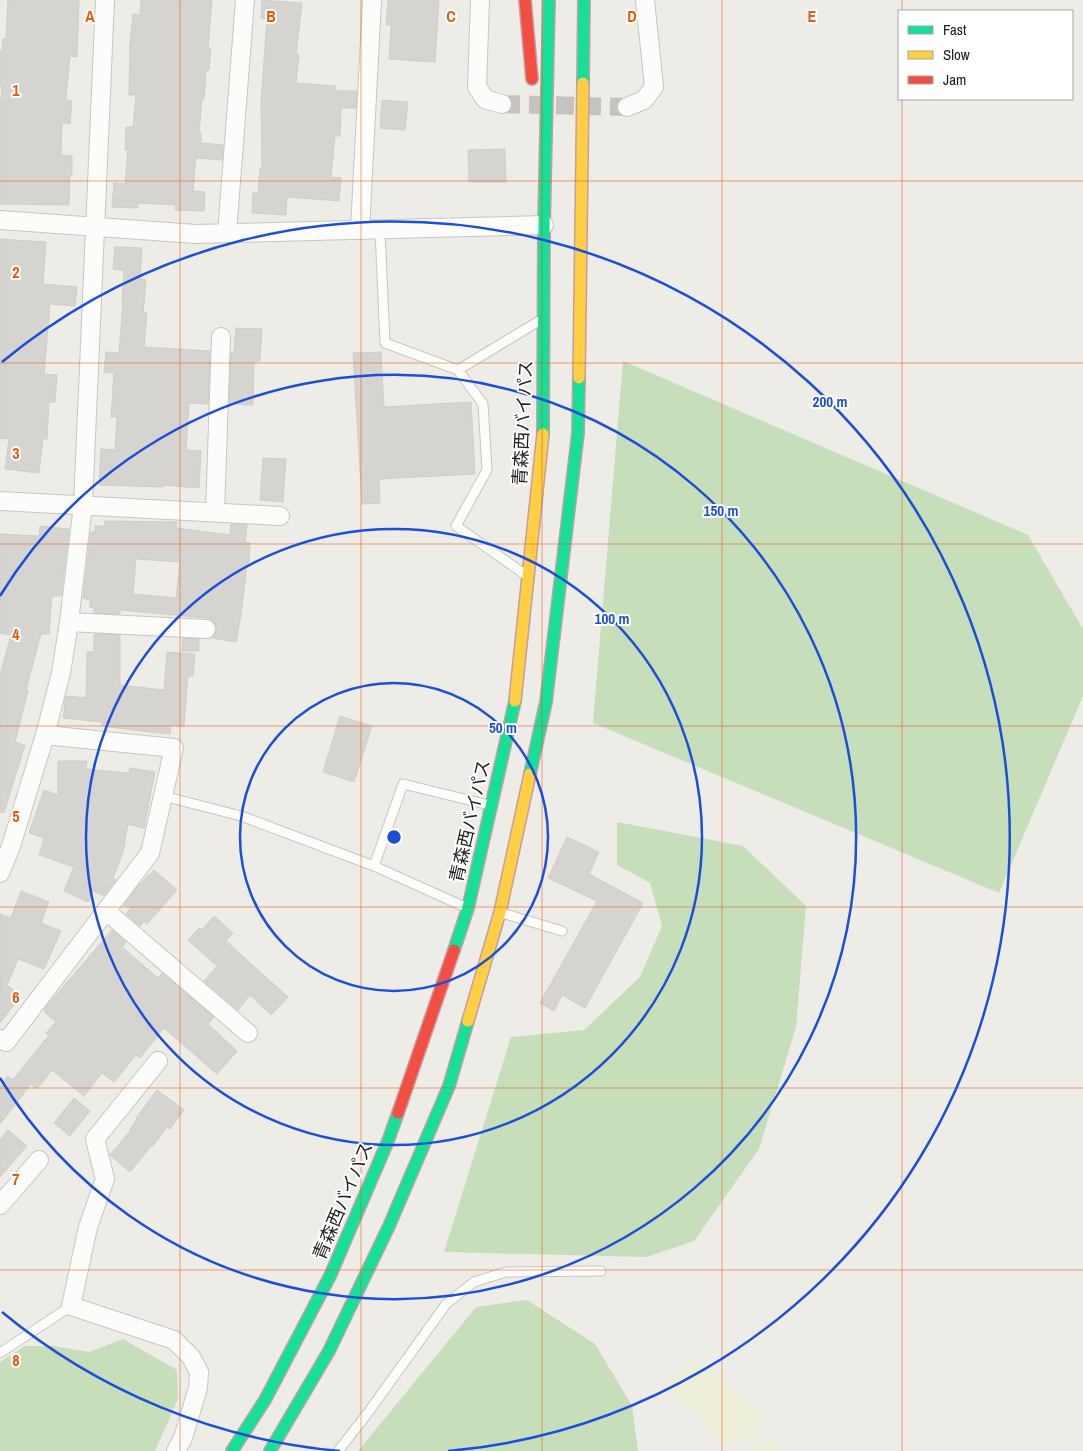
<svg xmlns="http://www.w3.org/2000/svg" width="1083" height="1451" viewBox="0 0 1083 1451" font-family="'Archivo Narrow','Noto Sans JP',sans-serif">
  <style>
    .farmland { fill: #edefd9 }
    .forest { fill: #c6deba }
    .building { fill: #d6d4d0; stroke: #d1cdc8; fill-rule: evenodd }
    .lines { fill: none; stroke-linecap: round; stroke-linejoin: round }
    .street-tunnel { stroke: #c5c3bf; stroke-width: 18; stroke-dasharray: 18 9; stroke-linecap: butt }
    .lane-casing { stroke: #c6c6c3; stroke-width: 11 }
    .street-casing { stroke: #c6c6c3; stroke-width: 20 }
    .fast-casing { stroke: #c69ca7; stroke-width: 14 }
    .slow-casing { stroke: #c69ca7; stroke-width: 14 }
    .jam-casing { stroke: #c69ca7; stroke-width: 14 }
    .lane { stroke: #fcfcfb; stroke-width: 9 }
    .street { stroke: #fcfcfb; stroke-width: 18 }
    .fast { stroke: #16e098; stroke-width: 11 }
    .slow { stroke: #ffcf43; stroke-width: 11 }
    .jam { stroke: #f24e42; stroke-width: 11 }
    .grid { fill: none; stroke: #e8590c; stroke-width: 1; stroke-opacity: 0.55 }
    .ring { fill: none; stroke: #1d4ed8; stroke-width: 2.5 }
    .labels { text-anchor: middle; stroke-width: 4; stroke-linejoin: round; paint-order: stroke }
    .street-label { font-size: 18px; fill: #1f1f1f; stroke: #fff }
    .grid-label { font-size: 16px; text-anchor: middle; font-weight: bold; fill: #e8590c; stroke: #fff; stroke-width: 4; stroke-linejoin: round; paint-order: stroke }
    .centre { fill: #1d4ed8; stroke: #fff; stroke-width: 2.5 }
    .ring-label { font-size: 15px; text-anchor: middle; font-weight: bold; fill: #1d4ed8; stroke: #fff; stroke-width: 4; stroke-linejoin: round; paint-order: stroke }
  </style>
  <rect width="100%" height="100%" fill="#eeece7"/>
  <g class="farmland">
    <path d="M691 1357 764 1417 756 1434 727 1444 665 1385Z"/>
    <path d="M770 1439 776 1451H747H748Z"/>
  </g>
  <g class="forest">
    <path d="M623 361 1028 535 1083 629V696L999 893 593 723Z"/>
    <path d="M617 822 743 846 806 906 796 1027 759 1149 694 1241 646 1257 444 1252 511 1037 584 1030 640 977 662 926 650 883 617 865Z"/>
    <path d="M527 1300 595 1344 632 1406 638 1451H358L476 1307Z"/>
    <path d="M123 1339 177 1370 178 1399 155 1451H0V1362L25 1346H53L89 1352Z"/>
  </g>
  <g class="building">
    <path d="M8 0H79L77 57 70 56 66 100 72 101 70 124 62 123 61 155 72 156V175H70L69 205 0 204V111L2 86H0V51H2L3 39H6Z"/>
    <path d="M141 0H212L208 48 211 49 209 70H206L204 99H202L199 133H201V143L223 145 222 160 196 158 193 191 205 192 204 211 175 210 176 205 138 203V208L112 207 114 183 125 184 128 150H125L126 127H133L136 95H129L130 43 133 14 140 15Z"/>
    <path d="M262 0 302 3 296 54 299 55 296 83 336 86V91H357L356 108H341L340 136H335L331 177 341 178 339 201 287 197 286 215 252 213 253 193H258L260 168H262L261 103 267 19 261 18Z"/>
    <path d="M388 0H439L435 62 389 59 391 25H386Z"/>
    <path d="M382 100 408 102 405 130 380 128Z"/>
    <path d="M505 149 506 182H469L468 150Z"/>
    <path d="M0 239 46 242 43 284 77 287 75 306 50 304 44 374 57 375 55 402H49L47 439H43L39 473 5 469 9 439 0 438Z"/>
    <path d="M115 247 142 248 140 279 146 280 143 313H147L144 347 210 351 208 404 189 403 186 450 201 451 199 488 163 485V487L99 485 101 449 115 450 117 417H111L114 373 104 372 106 352 119 353 123 303H122L124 270 113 269Z"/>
    <path d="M236 328 262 329 260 361H254L253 405 229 404 231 352H234Z"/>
    <path d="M381 352 384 407 471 402 475 474 379 479 380 503 362 504 353 353Z"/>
    <path d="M263 458 286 459 283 502 260 500Z"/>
    <path d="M105 521 177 522 176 528 230 535 231 524 247 525 245 542 250 543 249 563H247L241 615 236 642 212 638 217 630 216 625 212 620 207 618 131 611 120 610V614L94 613V608L90 607V600L83 598 91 532H95V526H105ZM136 559 180 562 176 598 133 594Z"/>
    <path d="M40 526 69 529 61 596H52L49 634H41L26 690 28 691 15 742 25 745 4 813 0 812V675L11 635 0 633V534L39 536Z"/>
    <path d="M94 634 120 635V685L164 690 167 652 195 654 193 676H188L184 726 171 725 170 734 150 732 102 726V722L63 718 66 696 86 698 87 652H94Z"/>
    <path d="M183 638 199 639V651H182Z"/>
    <path d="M340 716 372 726 354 782 323 772Z"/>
    <path d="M58 761H87L86 769 129 773 130 768 155 772 144 828 128 824 123 852 113 878 116 880 104 896 93 891 88 902 64 891 74 867 39 855 44 838 29 833 44 790 58 795Z"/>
    <path d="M567 837 599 852 589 874 643 903 585 1008 562 995 554 1011 540 1003 597 901 548 878Z"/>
    <path d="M154 870 177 890 147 924 144 921 140 926 126 914 131 908 124 905 136 888Z"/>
    <path d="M21 891 49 902 41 923 61 931 44 969 18 959 7 985 21 996 0 1023V914L11 918Z"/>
    <path d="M214 916 233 933 226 941 288 997 271 1015 250 995 238 1010 204 981 217 966 188 940 199 928 202 930Z"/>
    <path d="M112 930 126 942 122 947 158 978 162 973 214 1017 208 1024 237 1051 217 1074 164 1028 140 1058 136 1055 114 1082 102 1073 84 1096 52 1070 37 1089 31 1084 0 1124V1086L8 1076 13 1080 49 1035 46 1033 56 1022 45 1013V1008Z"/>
    <path d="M157 1090 184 1110 170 1129 167 1127 152 1147 151 1146 130 1172 110 1155 131 1130 130 1129 137 1119 136 1118Z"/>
    <path d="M74 1098 90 1111 70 1136 54 1123Z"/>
    <path d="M8 1130 27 1146 0 1177V1140Z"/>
  </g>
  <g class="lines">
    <path class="street-tunnel" d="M502 104 627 107"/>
    <defs>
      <g id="lane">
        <path d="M380 230 385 343 458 370"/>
        <path d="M526 575 456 526 487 470 483 404 458 370 539 321"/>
        <path d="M163 796 241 816 374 866 465 907"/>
        <path d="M374 866 403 784 489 805"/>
        <path d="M502 913 562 931"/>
        <path d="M0 1353 71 1306"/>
        <path d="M338 1451 367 1414 446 1304 474 1282 506 1272 601 1271"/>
      </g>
      <g id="street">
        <path d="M480 0 477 87 485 99 502 104"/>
        <path d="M627 107 644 100 654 87 645 0"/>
        <path d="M0 220 196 234 544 225"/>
        <path d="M360 230 372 0"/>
        <path d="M227 233 245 0"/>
        <path d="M0 501 280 516"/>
        <path d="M215 512 221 337"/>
        <path d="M69 622 206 629"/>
        <path d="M0 873 11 846 45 735 61 673 69 622 83 505 105 0"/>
        <path d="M106 911 248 1033"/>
        <path d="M0 1039 6 1042 150 853 174 748 45 735"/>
        <path d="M158 1061 95 1139 105 1179 88 1227 71 1306 174 1340 191 1357 199 1372 198 1388 183 1438 176 1451"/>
        <path d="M0 1205 39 1160"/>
      </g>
      <g id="fast">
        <path d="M583 83 584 0"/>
        <path d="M543 434 544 225 549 0"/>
        <path d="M530 774 546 702 578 433 579 378"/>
        <path d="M454 950 468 908 515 701"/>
        <path d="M232 1451 265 1400 330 1276 388 1141 398 1113"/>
        <path d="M270 1451 329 1351 389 1226 449 1086 468 1021"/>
      </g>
      <g id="slow">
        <path d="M579 378 583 83"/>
        <path d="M515 701 543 434"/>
        <path d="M468 1021 500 912 530 774"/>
      </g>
      <g id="jam">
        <path d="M525 0 532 79"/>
        <path d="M398 1113 454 950"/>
      </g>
    </defs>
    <use href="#lane" class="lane-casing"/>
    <use href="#street" class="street-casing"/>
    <use href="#fast" class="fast-casing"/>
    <use href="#slow" class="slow-casing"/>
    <use href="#jam" class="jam-casing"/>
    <use href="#lane" class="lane"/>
    <use href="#street" class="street"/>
    <use href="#fast" class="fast"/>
    <use href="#slow" class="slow"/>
    <use href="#jam" class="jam"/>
  </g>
  <path class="grid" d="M180 0V1451M361 0V1451M542 0V1451M722 0V1451M902 0V11M902 99V1451M0 181H1083M0 363H1083M0 544H1083M0 726H1083M0 907H1083M0 1088H1083M0 1270H1083"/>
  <g class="ring">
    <circle cx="394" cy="837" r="154"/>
    <circle cx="394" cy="837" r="308"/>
    <path d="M0 596A462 462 0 1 1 0 1078"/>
    <path d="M340 1451A616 616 0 0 1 2 1312M2 362A616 616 0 1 1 448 1451"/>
  </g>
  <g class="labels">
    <g class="street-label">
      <text transform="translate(523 423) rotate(-87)" y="6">青森西バイパス</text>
      <text transform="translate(470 821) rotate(-77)" y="6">青森西バイパス</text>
      <text transform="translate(343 1201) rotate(-67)" y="6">青森西バイパス</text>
    </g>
  </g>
  <g class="grid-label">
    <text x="90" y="22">A</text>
    <text x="271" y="22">B</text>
    <text x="451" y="22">C</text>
    <text x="632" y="22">D</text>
    <text x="812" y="22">E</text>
    <text x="16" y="96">1</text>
    <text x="16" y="278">2</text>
    <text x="16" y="459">3</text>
    <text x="16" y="640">4</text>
    <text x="16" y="822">5</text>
    <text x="16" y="1003">6</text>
    <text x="16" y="1185">7</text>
    <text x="16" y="1366">8</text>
  </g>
  <circle cx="394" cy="837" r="8" class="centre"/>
  <g class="ring-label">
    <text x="830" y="407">200 m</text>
    <text x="721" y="516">150 m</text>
    <text x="612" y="624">100 m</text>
    <text x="503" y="733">50 m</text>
  </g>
  <rect x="898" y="10" width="175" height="90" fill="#ffffff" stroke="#a5a5a5"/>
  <rect x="908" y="26" width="25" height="8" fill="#16e098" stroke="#a5a5a5"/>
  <text x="943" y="35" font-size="15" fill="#1f1f1f">Fast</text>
  <rect x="908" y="51" width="25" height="8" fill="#ffcf43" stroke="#a5a5a5"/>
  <text x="943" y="60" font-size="15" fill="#1f1f1f">Slow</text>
  <rect x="908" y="76" width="25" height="8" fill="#f24e42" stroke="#a5a5a5"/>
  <text x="943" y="85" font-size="15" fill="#1f1f1f">Jam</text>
</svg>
